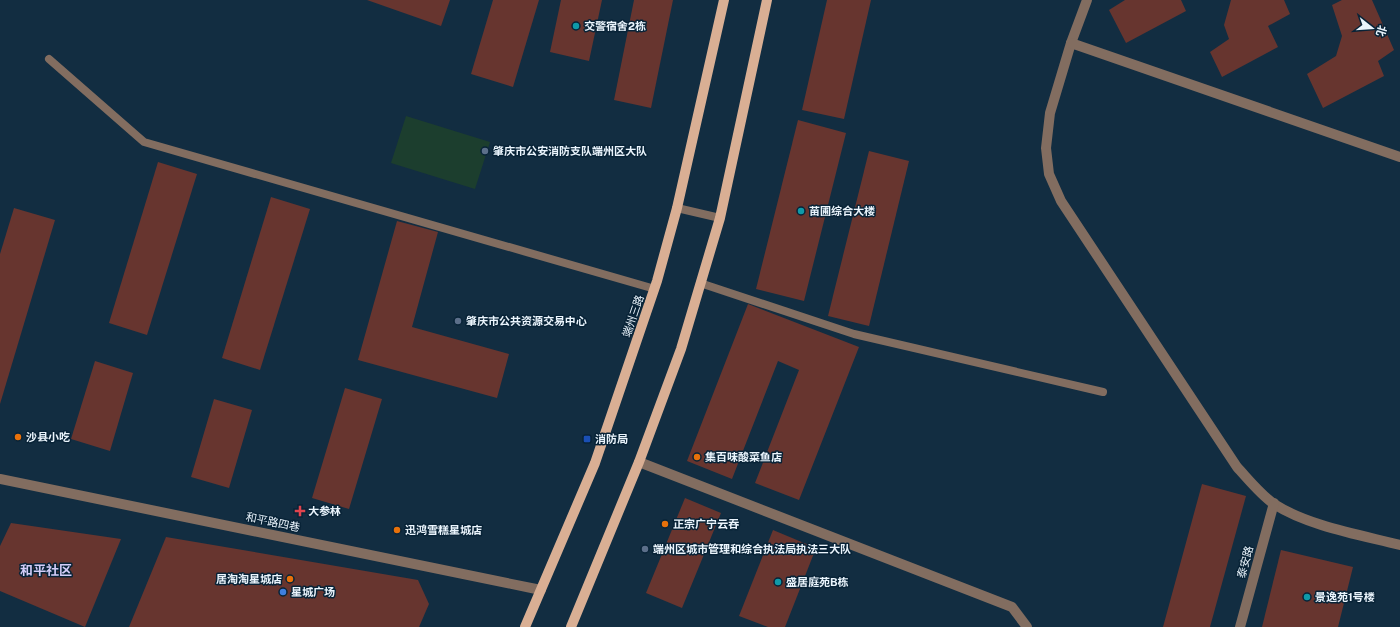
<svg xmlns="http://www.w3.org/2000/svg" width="1400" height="627" viewBox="0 0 1400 627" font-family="'Public Sans','Noto Sans SC',sans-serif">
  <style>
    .green { fill: #1c3e2e }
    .building { fill: #67352f }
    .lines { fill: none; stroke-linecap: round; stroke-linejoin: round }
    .service { stroke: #826d60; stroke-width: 8 }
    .minor { stroke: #826d60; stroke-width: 10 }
    .primary { stroke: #d9af94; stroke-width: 10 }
    .culture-dot { fill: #0f9aa8; stroke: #082337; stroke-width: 1.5 }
    .service-dot { fill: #5c6f8a; stroke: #082337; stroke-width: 1.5 }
    .food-dot { fill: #e8710a; stroke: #082337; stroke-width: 1.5 }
    .transit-dot { fill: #1a4fb4; stroke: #082337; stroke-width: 1.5 }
    .health-dot { fill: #e0444e; stroke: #082337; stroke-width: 1.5 }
    .shop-dot { fill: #3f7fe0; stroke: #082337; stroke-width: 1.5 }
    .labels { text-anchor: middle; stroke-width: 3; stroke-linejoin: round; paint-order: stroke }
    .poi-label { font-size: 11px; font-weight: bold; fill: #ebf5fd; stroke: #082337; text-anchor: start }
    .street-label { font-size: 11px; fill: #ebf5fd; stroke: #082337 }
    .quarter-label { font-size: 13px; font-weight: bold; fill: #d3cdf8; stroke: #082337 }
  </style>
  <rect width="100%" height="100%" fill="#122d41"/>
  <path class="green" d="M406 116 490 142 475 189 391 163Z"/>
  <g class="building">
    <path d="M367 0H450L441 26Z"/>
    <path d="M493 0H539L513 87 471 74Z"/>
    <path d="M561 0H602L589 61 550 52Z"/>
    <path d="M634 0H673L651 108 614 100Z"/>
    <path d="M827 0H871L844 119 802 110Z"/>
    <path d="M1125 0H1181L1186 11 1126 43 1109 10Z"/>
    <path d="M1231 0H1284L1290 14 1268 26 1278 47 1222 77 1210 52 1229 39 1224 25Z"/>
    <path d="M1342 0H1372L1394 50 1378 61 1384 76 1323 108 1307 74 1336 56 1342 36 1332 5Z"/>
    <path d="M798 120 846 133 804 301 756 289Z"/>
    <path d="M869 151 909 161 869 326 828 316Z"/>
    <path d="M158 162 197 174 147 335 109 323Z"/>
    <path d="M271 197 310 209 260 370 222 358Z"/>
    <path d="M14 208 55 220 0 404V254Z"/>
    <path d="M397 221 438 232 412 327 509 354 497 398 358 360Z"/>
    <path d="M748 304 859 347 799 500 755 483 799 370 778 361 732 479 687 461Z"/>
    <path d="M95 361 133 373 110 451 71 439Z"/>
    <path d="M345 388 382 399 349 509 312 498Z"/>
    <path d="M214 399 252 410 229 488 191 477Z"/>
    <path d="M1202 484 1246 496 1210 627H1163Z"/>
    <path d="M685 498 721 513 682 608 646 593Z"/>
    <path d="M11 523 121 539 85 627 0 591V546Z"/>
    <path d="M773 530 816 548 785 627H768L739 616Z"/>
    <path d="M166 537 418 580 429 604 419 627H129Z"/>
    <path d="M1281 550 1353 567 1338 627H1262Z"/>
  </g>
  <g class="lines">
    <g class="service">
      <path d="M49 59 144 142 655 289"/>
      <path d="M677 208 720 218"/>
      <path d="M700 283 854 334 1103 392"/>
    </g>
    <g class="minor">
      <path d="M1087 0 1071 43 1050 113 1046 148 1049 174 1061 201 1237 467C1249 480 1260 494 1274 504 1308 526 1361 535 1400 545"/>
      <path d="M1071 43 1400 157"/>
      <path d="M639 462 1012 607 1027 627"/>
      <path d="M0 479 541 590"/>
      <path d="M1240 627 1274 503"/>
    </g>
    <g class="primary">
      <path d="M525 627 595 463 657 281 677 208 724 0"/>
      <path d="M571 627 639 462 681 349 720 218 767 0"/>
    </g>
  </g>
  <g class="culture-dot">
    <circle cx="576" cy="26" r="4"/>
    <circle cx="801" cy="211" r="4"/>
    <circle cx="778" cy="582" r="4"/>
    <circle cx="1307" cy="597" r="4"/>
  </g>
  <g class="service-dot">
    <circle cx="485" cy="151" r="4"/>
    <circle cx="458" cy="321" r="4"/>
    <circle cx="645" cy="549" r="4"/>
  </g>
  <g class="food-dot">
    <circle cx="18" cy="437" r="4"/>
    <circle cx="697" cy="457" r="4"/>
    <circle cx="665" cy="524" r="4"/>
    <circle cx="397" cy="530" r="4"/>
    <circle cx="290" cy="579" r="4"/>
  </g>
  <rect class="transit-dot" x="583" y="435" width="8" height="8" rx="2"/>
  <path class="health-dot" d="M298 505h4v4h4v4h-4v4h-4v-4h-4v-4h4z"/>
  <circle class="shop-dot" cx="283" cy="592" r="4"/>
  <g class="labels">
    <g class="poi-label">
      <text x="584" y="30">交警宿舍2栋</text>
      <text x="493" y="155">肇庆市公安消防支队端州区大队</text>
      <text x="809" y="215">苗圃综合大楼</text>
      <text x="466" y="325">肇庆市公共资源交易中心</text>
      <text x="26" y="441">沙县小吃</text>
      <text x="595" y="443">消防局</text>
      <text x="705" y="461">集百味酸菜鱼店</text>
      <text x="308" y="515">大参林</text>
      <text x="673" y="528">正宗广宁云吞</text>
      <text x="405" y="534">迅鸿雪糕星城店</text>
      <text x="653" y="553">端州区城市管理和综合执法局执法三大队</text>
      <text x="282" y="583" text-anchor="end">居淘淘星城店</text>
      <text x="786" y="586">盛居庭苑B栋</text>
      <text x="291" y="596">星城广场</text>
      <text x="1315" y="601">景逸苑1号楼</text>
    </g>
    <g class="street-label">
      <text transform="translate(633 316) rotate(-71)" y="4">端州三路</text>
      <text transform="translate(273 522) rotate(12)" y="4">和平路四巷</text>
      <text transform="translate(1245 562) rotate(-75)" y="4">泰安路</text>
    </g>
    <g class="quarter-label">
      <text x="46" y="575">和平社区</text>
    </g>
  </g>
  <g transform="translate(1372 28) rotate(107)" stroke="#082337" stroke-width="3" paint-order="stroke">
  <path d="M0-3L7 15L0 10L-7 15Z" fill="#ebf5fd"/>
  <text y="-6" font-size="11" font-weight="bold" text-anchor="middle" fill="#ebf5fd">北</text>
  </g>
</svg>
